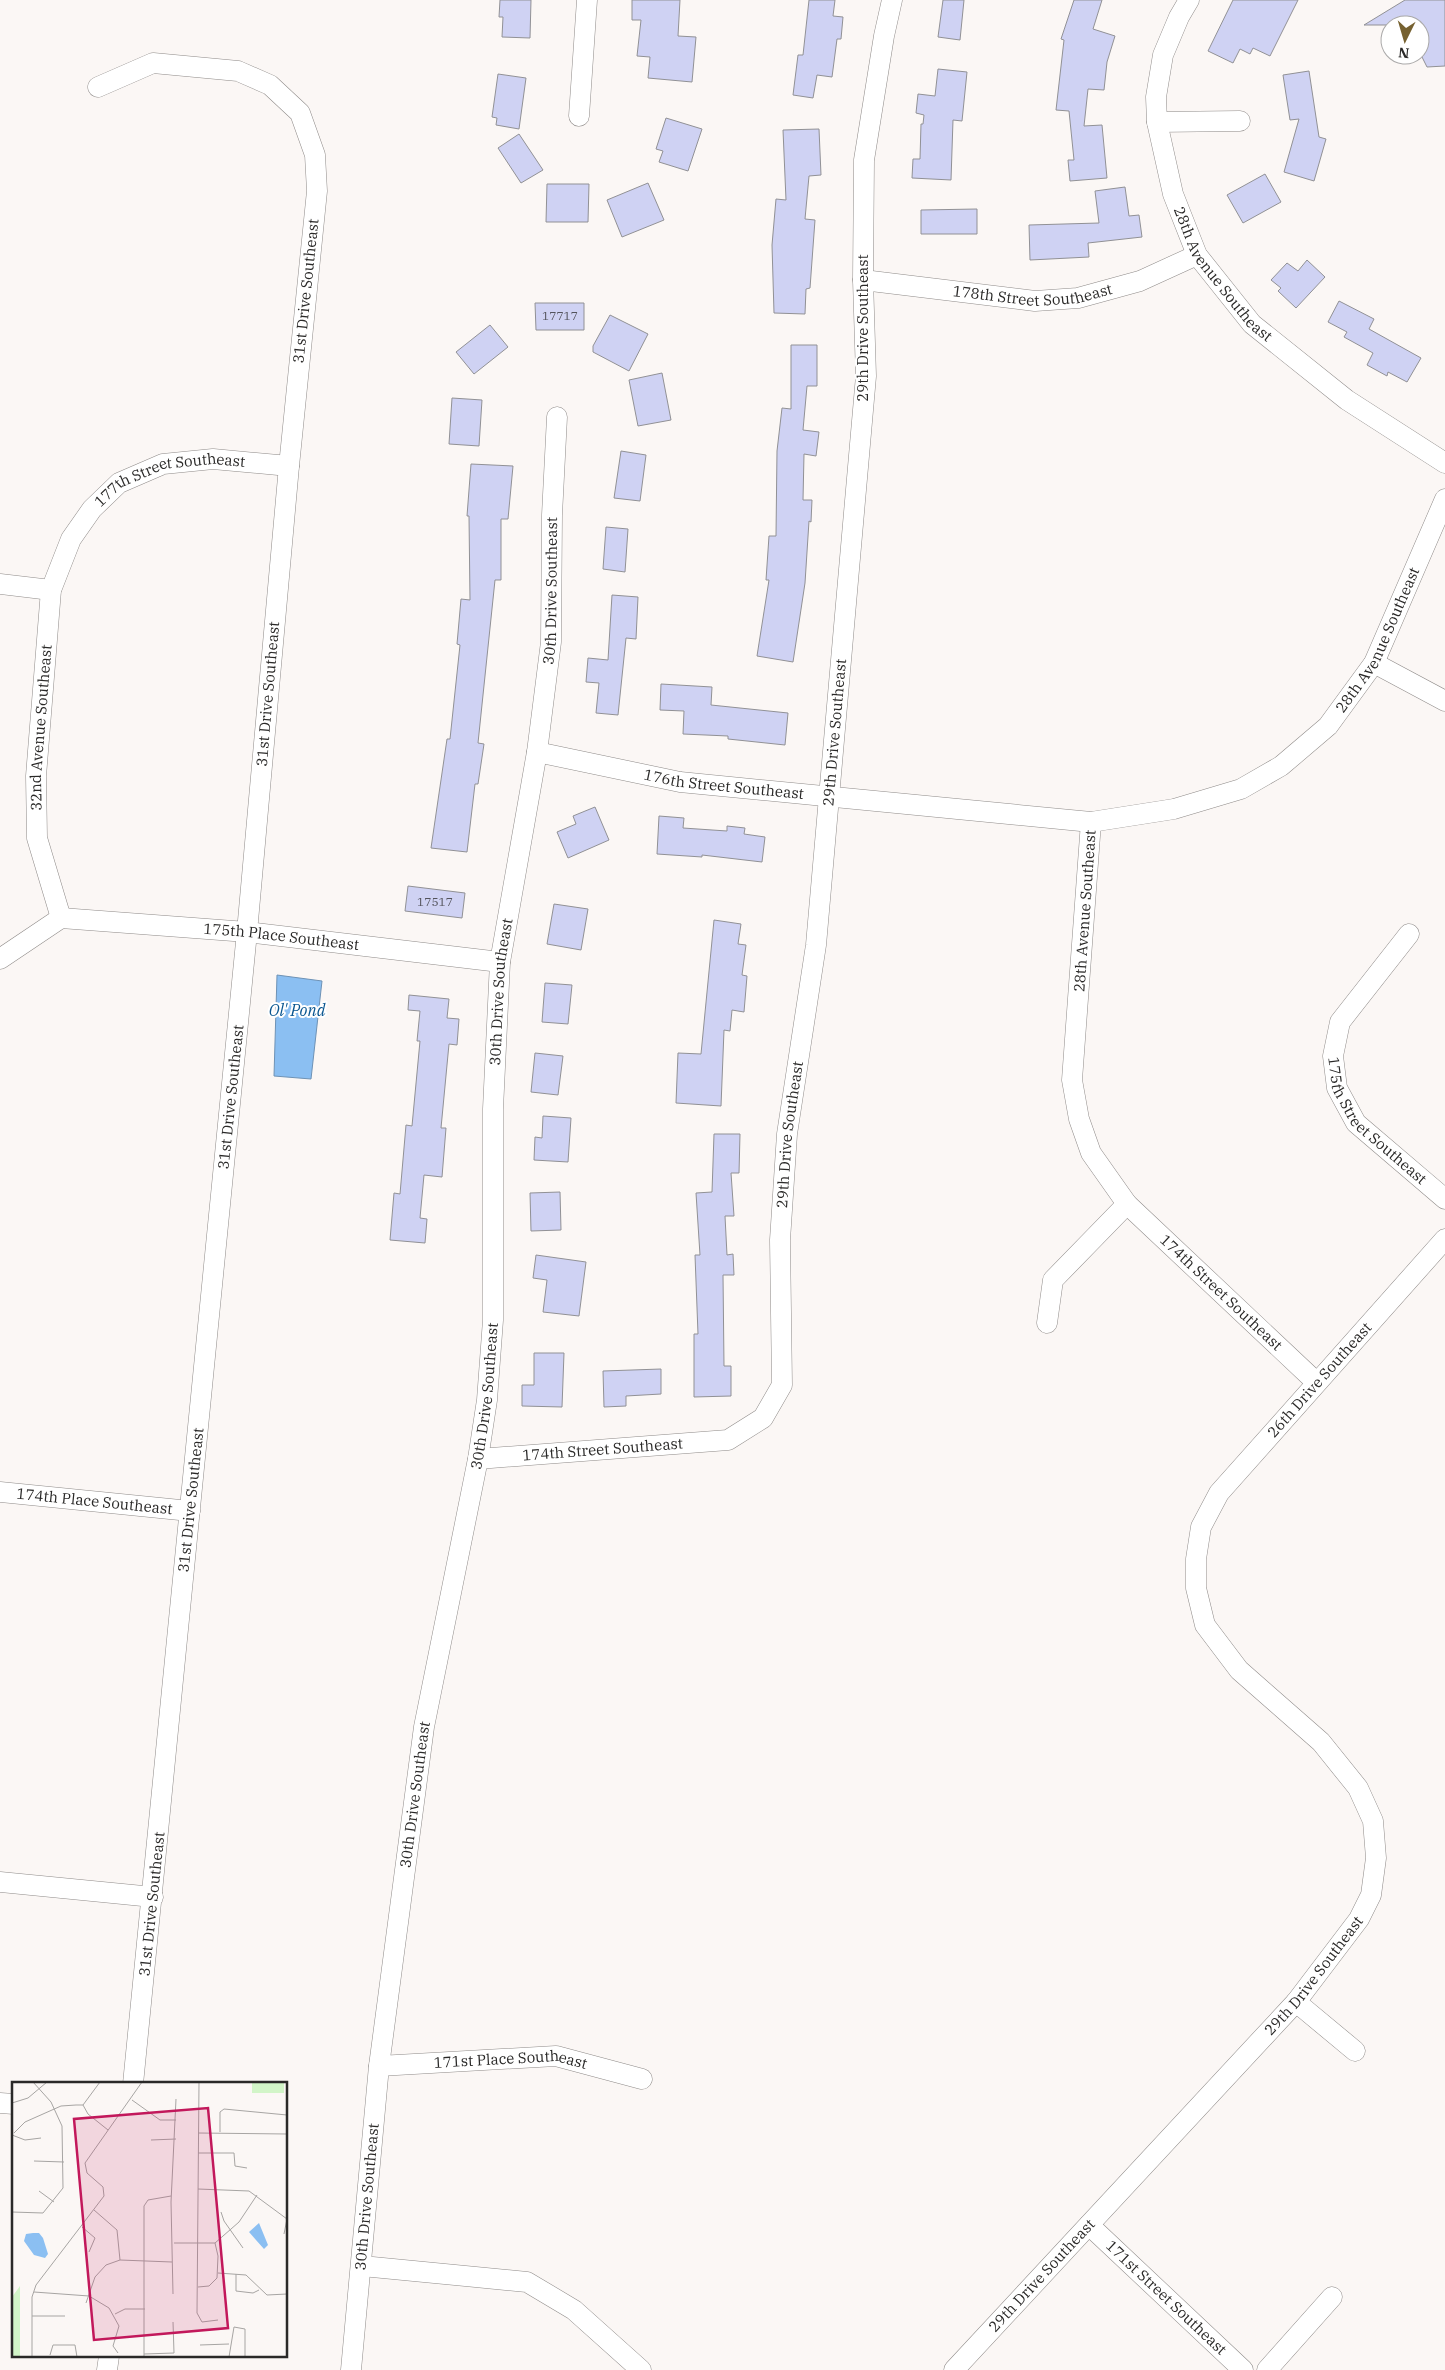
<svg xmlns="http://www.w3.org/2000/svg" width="1445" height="2370" viewBox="0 0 1445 2370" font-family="'IBM Plex Serif',serif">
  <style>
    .water { fill: #8bbff2; stroke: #6e92b5 }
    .building { fill: #cfd2f3; stroke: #919195 }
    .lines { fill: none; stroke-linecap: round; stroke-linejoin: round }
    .minor-casing { stroke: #8f8b89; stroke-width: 21 }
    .minor { stroke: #fff; stroke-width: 20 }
    .labels { text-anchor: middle; stroke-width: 4; stroke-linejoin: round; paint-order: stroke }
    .number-label { font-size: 12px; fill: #53535b }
    .street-label { font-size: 15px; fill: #2a2928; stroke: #fff }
    .water-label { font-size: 16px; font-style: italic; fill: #0a5690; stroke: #fff }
    .inset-road { fill: none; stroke: #a7a5a3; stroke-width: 1 }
    .view { fill: #c2185b; fill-opacity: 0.15; stroke: #c2185b; stroke-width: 2.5 }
    .inset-edge { fill: none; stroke: #2a2928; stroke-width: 2.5 }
  </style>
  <rect width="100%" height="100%" fill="#fbf7f5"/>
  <path class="water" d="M277 975 322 981 311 1079 274 1076Z"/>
  <g class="building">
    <path d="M500 0H531L530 38 502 37 503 17H499Z"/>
    <path d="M632 0H680L678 36 696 37 692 82 648 78 650 57 637 56 641 20H632Z"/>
    <path d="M809 0H835L833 16 843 17 841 39H837L832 77 817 75 813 98 793 95 798 55H803Z"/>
    <path d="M943 0H964L960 40 938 37Z"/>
    <path d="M1074 0H1102L1093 29 1115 36 1107 62 1104 90 1088 89 1084 126 1102 125 1107 178 1070 181 1068 160H1074L1069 111 1056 110 1064 40 1061 39Z"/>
    <path d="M1233 0H1298L1270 56 1253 48 1250 54 1240 49 1233 63 1208 51Z"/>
    <path d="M1405 0H1445V66L1427 67 1420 53V25H1364Z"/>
    <path d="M938 69 967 72 962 121 953 120 951 180 912 178 913 159H920L921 124H923L924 115 916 113 918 94 935 96Z"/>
    <path d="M1309 71 1319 137 1326 139 1314 181 1284 172 1299 119 1290 120 1283 75Z"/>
    <path d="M498 74 526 78 519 129 496 125 497 118 492 117Z"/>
    <path d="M666 118 702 129 688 171 659 162 663 151 656 149Z"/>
    <path d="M819 129 821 175 809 176 805 219 815 220 810 288 806 289 805 314 774 313 772 245 776 199 786 200 783 130Z"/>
    <path d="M519 134 543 170 521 183 498 148Z"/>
    <path d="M1265 174 1281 202 1243 223 1227 195Z"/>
    <path d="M648 183 664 220 622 237 607 200Z"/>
    <path d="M547 184H589L588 222H546Z"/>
    <path d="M1125 187 1129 216 1139 215 1142 237 1088 243 1089 257 1030 260 1029 225 1099 223 1095 191Z"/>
    <path d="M977 209V234H921V210Z"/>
    <path d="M1307 260 1325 277 1296 308 1278 291 1281 288 1271 280 1287 263 1298 271Z"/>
    <path d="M1339 301 1374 319 1369 329 1421 358 1407 382 1388 372 1387 376 1367 365 1373 353 1344 337 1347 332 1328 322Z"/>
    <path d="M535 303H584V330H536Z"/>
    <path d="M610 315 648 334 629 371 593 352V346Z"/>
    <path d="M490 325 508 347 474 374 456 352Z"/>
    <path d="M791 345H817V386H807L803 430 819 432 816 456 804 454 803 500H812L811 522 809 521 805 583 793 662 757 656 769 580H766L769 536H776L777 451 782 408 791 409Z"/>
    <path d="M662 373 671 420 638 426 629 380Z"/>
    <path d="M452 398 482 400 479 446 449 444Z"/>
    <path d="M621 451 646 455 640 501 614 498Z"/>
    <path d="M471 464 513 466 508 519H501V580H495L478 743 484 744 478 784H475L467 852 431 848 447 739H450L460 645 457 644 461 599 470 600 469 516H467Z"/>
    <path d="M606 527 628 529 625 572 603 569Z"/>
    <path d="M612 595 638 597 636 639 626 638 618 715 596 713 599 683 586 682 588 658 608 660Z"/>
    <path d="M661 684 712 687 711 705 788 713 785 745 728 739V736L683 734 684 711 660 710Z"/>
    <path d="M595 807 609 840 568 858 557 832 576 824 573 816Z"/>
    <path d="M659 816 684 818 683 828 727 831V826L745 828 744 834 765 837 762 862 702 855V857L657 854Z"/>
    <path d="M408 886 465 893 462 918 405 911Z"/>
    <path d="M554 904 588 909 581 950 547 944Z"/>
    <path d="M714 920 741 924 738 944 746 945 742 975 747 976 744 1012 732 1010 730 1031 724 1030 721 1106 676 1103 678 1053 701 1054Z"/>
    <path d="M545 983 572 985 568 1024 542 1022Z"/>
    <path d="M409 995 449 999 447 1018 459 1019 457 1045 449 1044 441 1128H446L442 1177 424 1175 420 1218 427 1219 425 1243 390 1240 394 1193 400 1194 406 1125 412 1126 420 1041H417L420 1011 408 1010Z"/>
    <path d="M535 1053 563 1056 558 1095 531 1092Z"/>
    <path d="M543 1116 571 1118 568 1162 534 1160 535 1137 542 1138Z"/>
    <path d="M714 1134H740L739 1173H731L734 1216H725L727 1255 733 1254 734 1275H723L724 1366H731V1396L694 1397V1334H698L695 1255H700L696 1193 712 1192Z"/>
    <path d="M560 1192 561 1230 531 1231 530 1193Z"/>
    <path d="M536 1255 586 1262 579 1316 543 1312 547 1280 533 1278Z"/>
    <path d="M534 1353H564L562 1407 522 1406V1385H534Z"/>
    <path d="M661 1369V1394L626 1396V1406L604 1407 603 1371Z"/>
  </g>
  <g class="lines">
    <defs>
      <g id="minor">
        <path id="s1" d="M1189 0 1179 17 1163 55 1156 97 1157 122 1173 194 1197 255 1252 324 1347 400 1445 463"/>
        <path d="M98 87 153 63 238 71 270 85 300 113 315 155 317 191 289 466 247 932 133 2084"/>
        <path d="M579 116 587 0"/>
        <path d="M1157 122 1240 121"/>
        <path id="s2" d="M863 280 1035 301 1078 298 1140 281 1197 255"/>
        <path d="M0 584 51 590"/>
        <path d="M1374 663 1445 701"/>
        <path id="s3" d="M537 752 680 782 1091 822 1174 809 1241 789 1281 766 1328 726 1374 663 1445 499"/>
        <path id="s4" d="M1091 822 1072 1080 1079 1119 1091 1153 1127 1204 1316 1382"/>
        <path id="s5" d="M61 918 37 838 36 776 51 590 71 539 92 509 119 483 163 464 213 459 289 466"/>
        <path id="s6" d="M61 918 247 932 500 962"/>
        <path id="s7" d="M1409 934 1340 1022 1333 1056 1337 1088 1356 1123 1445 1199"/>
        <path d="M0 959 61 918"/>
        <path d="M1047 1323 1053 1280 1127 1204"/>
        <path id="s8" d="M478 1459 728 1440 763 1418 782 1385 780 1240 787 1134 816 945 866 376 863 280 864 160 884 36 892 0"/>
        <path id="s9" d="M0 1492 190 1511"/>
        <path d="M0 1882 153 1897"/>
        <path d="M1296 2002 1355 2051"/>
        <path id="s10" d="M379 2066 556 2056 642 2079"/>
        <path d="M0 2103 14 2104"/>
        <path id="s11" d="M1089 2225 1243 2370"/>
        <path d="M362 2266 527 2282 574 2310 641 2370"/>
        <path d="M107 2370 109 2356"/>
        <path id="s12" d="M351 2370 379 2066 424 1727 478 1459 487 1400 493 1320V1109L500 962 537 752 551 642 552 515 557 417"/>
        <path id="s13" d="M954 2370 1296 2002 1359 1919 1371 1895 1376 1858 1373 1821 1358 1788 1321 1742 1239 1670 1205 1625 1196 1588V1559L1201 1527 1219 1493 1445 1239"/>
        <path d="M1267 2370 1332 2297"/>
      </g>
    </defs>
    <use href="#minor" class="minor-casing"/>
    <use href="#minor" class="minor"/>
  </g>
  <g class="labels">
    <g class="number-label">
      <text x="560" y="320">17717</text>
      <text x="435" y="906">17517</text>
    </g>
    <g class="street-label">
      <text dy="5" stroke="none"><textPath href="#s1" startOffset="298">28th Avenue Southeast</textPath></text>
      <text dy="5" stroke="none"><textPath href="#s2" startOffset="171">178th Street Southeast</textPath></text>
      <text transform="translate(306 291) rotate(-84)" y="5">31st Drive Southeast</text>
      <text transform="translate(863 328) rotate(-90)" y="5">29th Drive Southeast</text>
      <text dy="5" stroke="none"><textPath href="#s5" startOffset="511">177th Street Southeast</textPath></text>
      <text dy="5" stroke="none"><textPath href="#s12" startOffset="1794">30th Drive Southeast</textPath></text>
      <text dy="5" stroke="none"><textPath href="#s3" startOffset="921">28th Avenue Southeast</textPath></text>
      <text transform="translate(268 694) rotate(-85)" y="5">31st Drive Southeast</text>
      <text dy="5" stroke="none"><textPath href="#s5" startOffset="194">32nd Avenue Southeast</textPath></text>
      <text dy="5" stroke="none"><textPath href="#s8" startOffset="986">29th Drive Southeast</textPath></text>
      <text dy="5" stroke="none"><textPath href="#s3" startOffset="190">176th Street Southeast</textPath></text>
      <text transform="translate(1085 911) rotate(-86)" y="5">28th Avenue Southeast</text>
      <text dy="5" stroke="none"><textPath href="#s6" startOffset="221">175th Place Southeast</textPath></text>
      <text dy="5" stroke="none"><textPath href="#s12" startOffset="1389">30th Drive Southeast</textPath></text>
      <text transform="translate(231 1097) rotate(-84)" y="5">31st Drive Southeast</text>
      <text dy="5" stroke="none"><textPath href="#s7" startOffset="228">175th Street Southeast</textPath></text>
      <text dy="5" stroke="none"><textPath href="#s8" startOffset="581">29th Drive Southeast</textPath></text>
      <text dy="5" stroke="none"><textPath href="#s4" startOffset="526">174th Street Southeast</textPath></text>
      <text dy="5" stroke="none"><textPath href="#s13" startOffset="1258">26th Drive Southeast</textPath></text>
      <text dy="5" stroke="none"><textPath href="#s12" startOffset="984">30th Drive Southeast</textPath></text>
      <text dy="5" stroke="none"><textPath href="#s8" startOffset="125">174th Street Southeast</textPath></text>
      <text transform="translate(191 1500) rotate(-84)" y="5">31st Drive Southeast</text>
      <text dy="5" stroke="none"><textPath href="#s9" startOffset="95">174th Place Southeast</textPath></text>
      <text dy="5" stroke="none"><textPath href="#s12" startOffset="579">30th Drive Southeast</textPath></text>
      <text transform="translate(152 1904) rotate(-84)" y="5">31st Drive Southeast</text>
      <text dy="5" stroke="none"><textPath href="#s13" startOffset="534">29th Drive Southeast</textPath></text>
      <text dy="5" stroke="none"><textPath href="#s10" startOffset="132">171st Place Southeast</textPath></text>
      <text dy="5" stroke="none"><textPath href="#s12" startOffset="174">30th Drive Southeast</textPath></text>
      <text dy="5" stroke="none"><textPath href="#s13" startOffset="129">29th Drive Southeast</textPath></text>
      <text dy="5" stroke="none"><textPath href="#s11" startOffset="106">171st Street Southeast</textPath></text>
    </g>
    <g class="water-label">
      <text x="297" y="1016">Ol' Pond</text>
    </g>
  </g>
  <g transform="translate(12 2082)">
    <rect width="275" height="275" fill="#fbf7f5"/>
    <path d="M240 0H272V11H240ZM8 204V275H0V215Z" fill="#d2f5c8"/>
    <path d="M247 141 256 163 252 167 237 150ZM21 151H27L31 156 36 172 33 176 22 173 12 159 14 152Z" fill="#8bbff2"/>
    <path class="inset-road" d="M187 0 185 231 190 240 206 238M120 18 148 38H164M0 21 16 16 35 0M71 23 88 0M208 50V30L212 27 275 33M2 51 13 40 49 24 64 23H71L76 32 96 48M186 51 275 52M0 53 13 58 29 56M139 58 164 57M186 71H222L223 84 235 86M22 79 52 80M186 107 237 109 275 137M27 109 42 120M82 128 105 148 108 178M0 130 31 131 51 106 50 44 39 20 21 0M209 130 212 139 231 166M70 145 83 156 77 170M272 152 275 137M162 161H203M203 161 227 140 245 113M206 191 234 193 255 213 275 212M224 192V209L241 211 247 208M186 205 197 204 205 196 206 174 203 161M22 210 77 214 97 226 107 244 101 264 106 271M161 212 159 120 164 17M74 221 83 195 94 183 108 178 160 180M103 232 113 227H133M20 234H53M188 263 217 262M132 272 162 271 161 240M38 273 41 263H63L65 275M20 275V215L24 203 92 114 91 105 75 91 73 81 130 0M132 275V124L136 118 159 114M217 275 222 245 233 247V275"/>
    <path class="view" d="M196 26 216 246 82 258 62 37Z"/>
    <rect width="275" height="275" class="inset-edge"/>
  </g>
  <g transform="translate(1405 40) rotate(185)"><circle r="24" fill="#ffffff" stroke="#aaa9a9"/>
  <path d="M0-4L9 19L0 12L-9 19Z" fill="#766130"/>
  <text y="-8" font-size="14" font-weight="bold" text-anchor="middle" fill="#2a2928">N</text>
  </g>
</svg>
